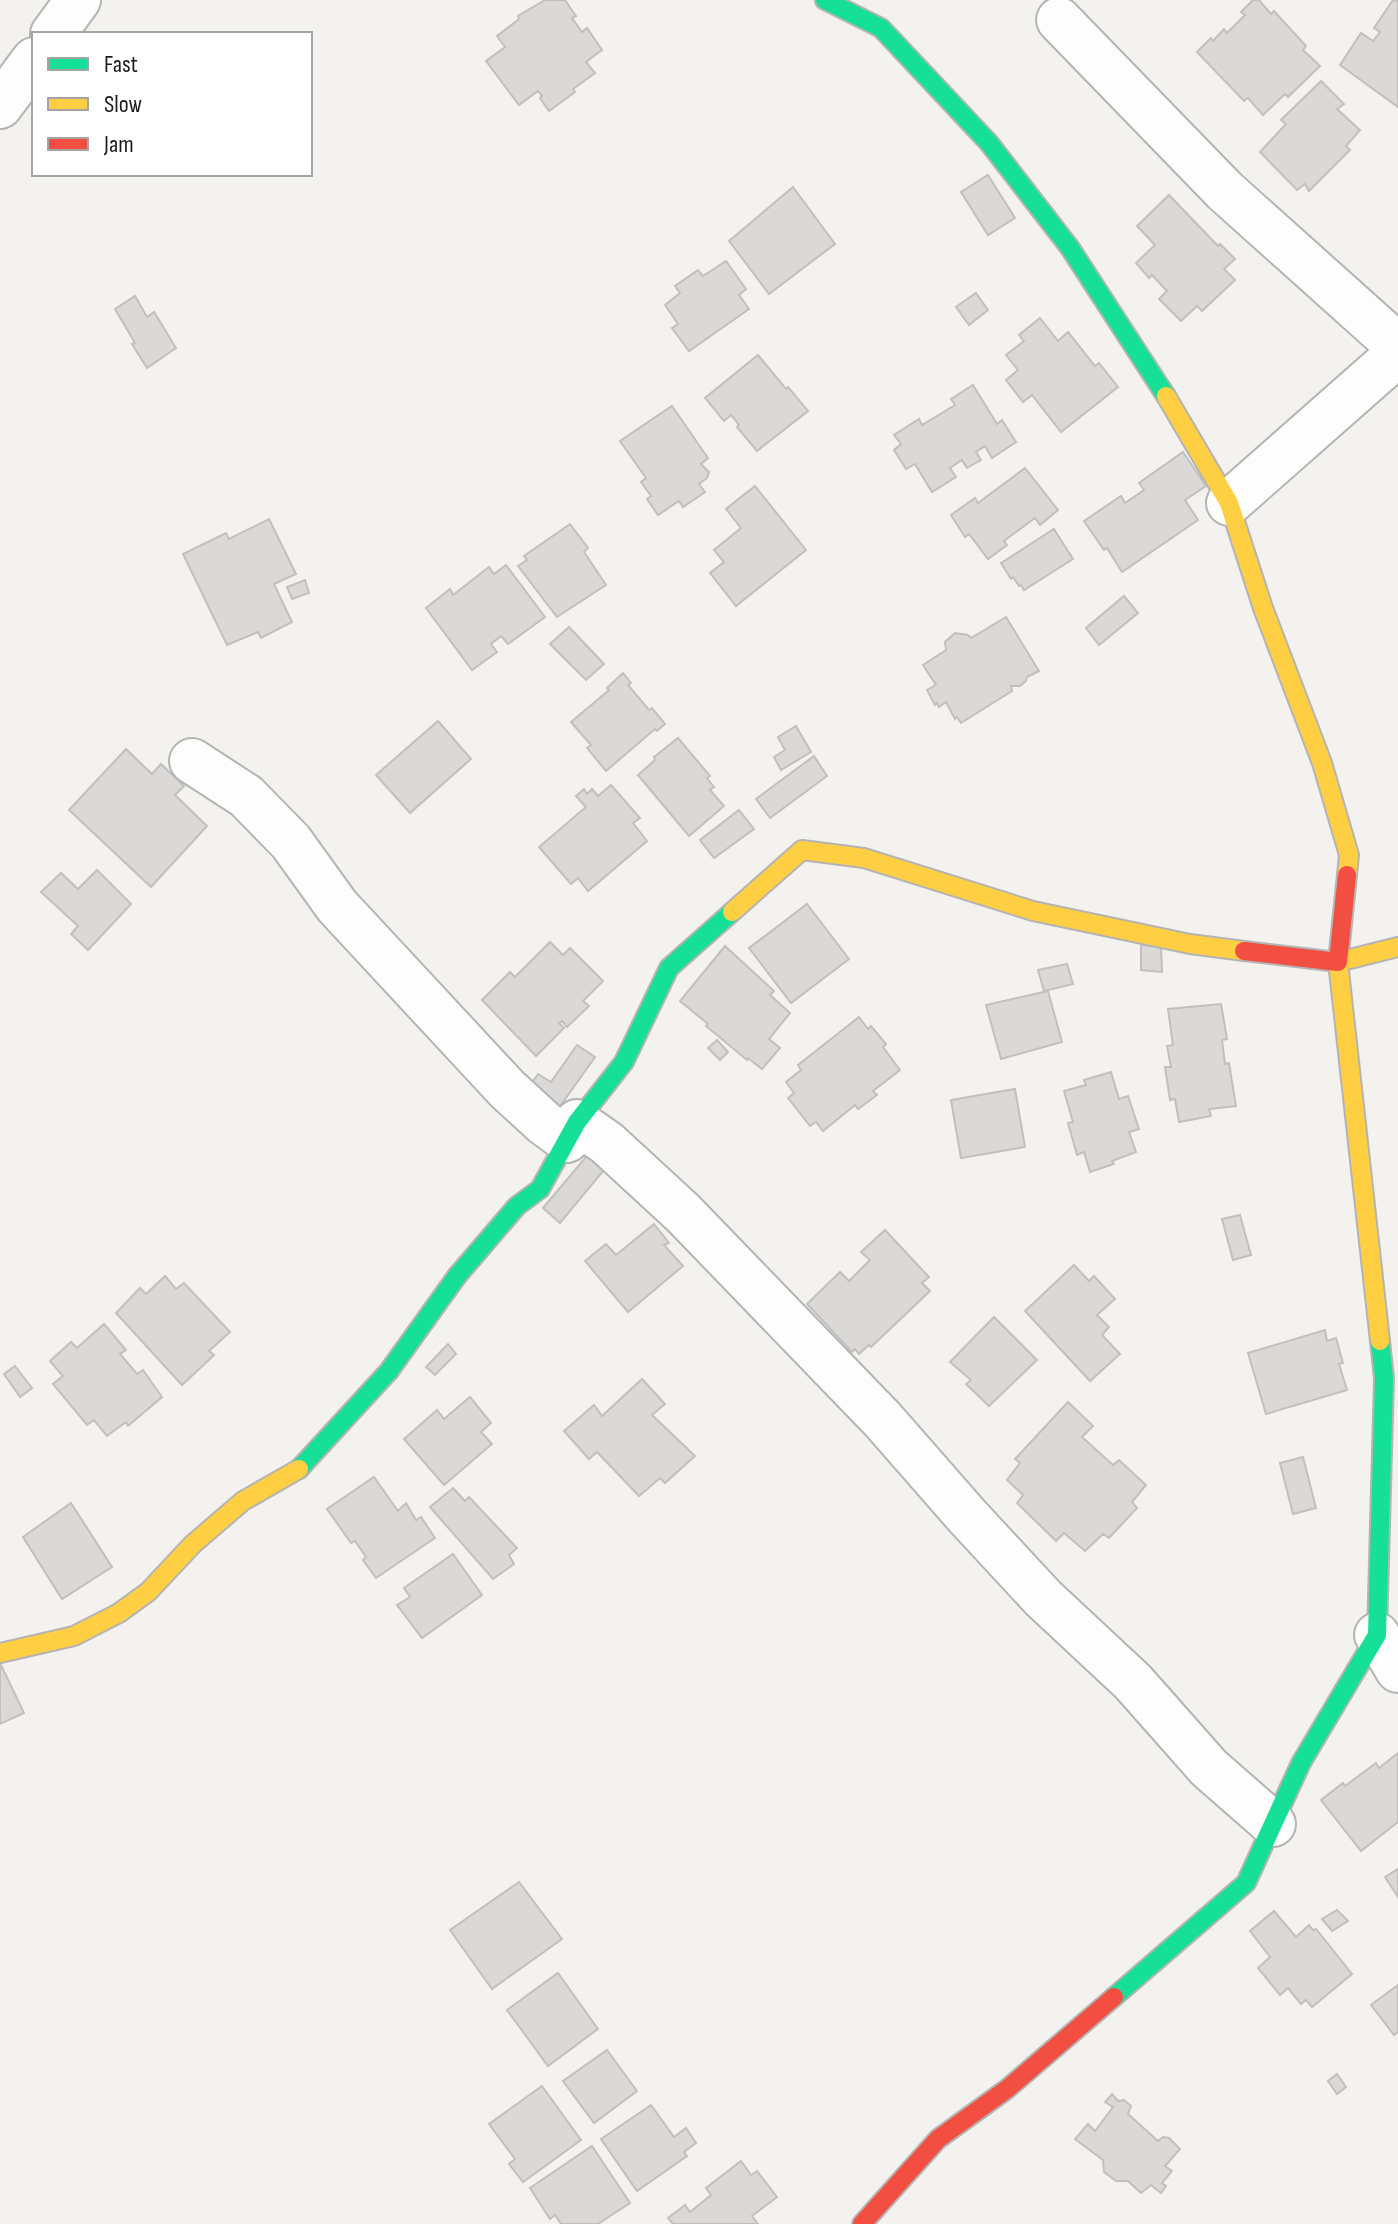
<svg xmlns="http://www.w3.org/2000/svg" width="1398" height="2224" viewBox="0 0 1398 2224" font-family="'Sofia Sans Condensed',sans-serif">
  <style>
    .building { fill: #dbd9d7; stroke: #c2c0be; stroke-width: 2 }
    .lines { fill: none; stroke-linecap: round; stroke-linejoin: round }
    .street-casing { stroke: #b5b4b2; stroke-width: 48 }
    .fast-casing { stroke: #b5b4b2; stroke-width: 22 }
    .slow-casing { stroke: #b5b4b2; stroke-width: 22 }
    .jam-casing { stroke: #b5b4b2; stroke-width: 22 }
    .street { stroke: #fdfdfd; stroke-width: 44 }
    .fast { stroke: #16e098; stroke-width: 18 }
    .slow { stroke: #ffcf43; stroke-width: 18 }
    .jam { stroke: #f24e42; stroke-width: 18 }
  </style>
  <rect width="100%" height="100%" fill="#f4f2ef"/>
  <g class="building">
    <path d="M545 0H565L576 16 572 18 582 32 587 28 602 50 586 62 595 73 573 89 575 92 549 111 540 98 542 96 538 91 519 105 486 61 505 47 497 36 519 19 518 16Z"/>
    <path d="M1253 0H1259L1271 14 1274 11 1306 46 1303 50 1320 66 1288 97 1285 94 1263 115 1248 98 1244 101 1197 52 1211 38 1213 41 1224 29 1227 33 1245 15 1241 12Z"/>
    <path d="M1393 0 1398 1V107L1340 65 1361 33 1373 41 1380 32 1374 28Z"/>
    <path d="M1321 81 1344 104 1337 109 1360 130 1346 146 1350 150 1309 191 1305 184 1297 190 1260 152 1286 124 1281 120Z"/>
    <path d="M988 175 1015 218 988 235 961 192Z"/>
    <path d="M793 187 835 244 769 294 729 241Z"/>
    <path d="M1169 195 1218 246 1220 244 1235 259 1224 269 1235 280 1202 311 1197 306 1181 321 1159 299 1167 291 1152 275 1149 278 1136 263 1155 245 1137 226Z"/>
    <path d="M726 261 746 289 739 295 749 309 689 351 672 328 678 324 665 305 680 293 675 286 698 270 703 276Z"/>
    <path d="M976 293 988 310 969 325 956 307Z"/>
    <path d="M135 296 147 317 154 312 176 348 147 368 132 344 135 343 115 309Z"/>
    <path d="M1040 318 1058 341 1068 332 1095 366 1099 363 1118 387 1061 432 1032 395 1023 402 1006 380 1018 370 1006 355 1024 341 1019 335Z"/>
    <path d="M758 355 786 389 788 387 808 411 757 451 737 427 739 425 731 415 724 421 705 398Z"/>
    <path d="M973 385 997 424 1002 420 1016 442 992 458 985 446 976 452 981 460 967 468 962 460 950 468 956 477 932 492 915 464 906 469 894 450 901 444 894 435 919 419 922 425 955 405 951 399Z"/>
    <path d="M672 406 708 458 701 464 709 472 707 478 699 484 705 492 683 507 679 501 658 515 647 499 651 496 641 482 646 478 620 441Z"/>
    <path d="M1183 452 1206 486 1185 500 1198 520 1122 572 1107 548 1104 550 1084 521 1121 496 1125 503 1144 490 1139 483Z"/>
    <path d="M1025 468 1058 510 1040 525 1035 518 1004 541 1007 545 988 559 969 534 965 537 951 515 975 498 978 503Z"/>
    <path d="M755 486 806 550 736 606 710 573 724 562 714 550 741 528 726 509Z"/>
    <path d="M269 519 296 574 274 584 292 622 261 638 258 632 227 645 183 554 226 533 229 539Z"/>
    <path d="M570 524 588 548 584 552 606 585 557 617 518 566 527 560 524 556Z"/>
    <path d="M1054 529 1073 559 1024 590 1021 585 1019 586 1013 577 1011 579 1001 563Z"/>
    <path d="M506 565 545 617 508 644 501 636 491 644 497 652 472 670 426 608 450 589 453 595 489 567 494 574Z"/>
    <path d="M305 580 309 593 292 599 287 587Z"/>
    <path d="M1124 596 1138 613 1099 645 1086 628Z"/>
    <path d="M1006 617 1039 671 1027 677 1026 681 1020 686H1011L1012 691 961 723 957 717 955 719 946 702 939 707 937 703 935 705 927 690 936 685 923 665 946 650 945 642 955 633 968 635 971 638Z"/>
    <path d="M569 627 604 664 586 680 550 644Z"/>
    <path d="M623 673 631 683 628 685 649 710 652 708 665 724 657 731 655 729 606 771 587 748 591 745 571 722 609 690 607 688Z"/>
    <path d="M438 721 471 759 410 813 376 775Z"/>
    <path d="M796 726 811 752 781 770 774 757 785 750 778 737Z"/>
    <path d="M678 738 710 776 707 778 714 787 710 790 724 806 689 836 638 775 655 760 654 757Z"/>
    <path d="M126 749 152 774 161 764 184 786 175 795 207 826 151 887 69 810Z"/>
    <path d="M814 756 827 776 770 818 756 799Z"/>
    <path d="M611 785 640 818 633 823 647 841 588 891 578 878 571 884 539 847 586 807 576 796 584 789 587 794 592 789 598 796Z"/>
    <path d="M739 810 754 829 714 858 700 840Z"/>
    <path d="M97 870 131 904 88 950 71 934 78 926 41 892 61 873 78 889Z"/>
    <path d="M807 904 849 959 791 1003 749 948Z"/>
    <path d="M550 942 563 955 570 948 603 981 583 1001 589 1006 567 1027 562 1021 559 1023 564 1028 536 1056 482 1000 510 972 515 977Z"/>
    <path d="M1141 945 1161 946 1162 972 1141 970Z"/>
    <path d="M725 946 774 991 770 995 790 1013 769 1039 780 1048 762 1069 748 1058 747 1060 706 1026 708 1024 680 1001Z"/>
    <path d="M1067 964 1073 984 1044 991 1038 970Z"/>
    <path d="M1048 991 1062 1042 1001 1059 986 1005Z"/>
    <path d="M1221 1004 1227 1039 1222 1040 1225 1064 1229 1063 1236 1106 1209 1109 1211 1116 1179 1122 1175 1099 1170 1100 1165 1067H1171L1167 1046 1173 1045 1168 1009Z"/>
    <path d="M859 1017 868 1029 871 1026 886 1044 883 1047 900 1070 873 1091 877 1095 858 1109 855 1105 823 1131 816 1122 810 1126 788 1098 794 1093 786 1082 801 1070 798 1065Z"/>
    <path d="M717 1040 728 1052 720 1060 708 1048Z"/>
    <path d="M577 1045 595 1057 556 1112 526 1091 538 1074 551 1082Z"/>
    <path d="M1111 1072 1119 1099 1128 1096 1139 1129 1129 1132 1136 1152 1112 1161 1114 1164 1090 1172 1084 1152 1077 1155 1068 1123 1073 1122 1064 1091 1086 1085 1084 1080Z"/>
    <path d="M1015 1089 1025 1147 961 1158 951 1100Z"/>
    <path d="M597 1144 614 1158 560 1223 543 1208Z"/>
    <path d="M1240 1215 1251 1255 1233 1260 1222 1219Z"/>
    <path d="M654 1224 669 1243 664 1245 683 1266 628 1312 585 1261 606 1244 616 1255Z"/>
    <path d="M885 1230 929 1277 922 1283 930 1291 871 1347 869 1345 859 1354 855 1349 852 1352 807 1304 840 1272 849 1281 870 1260 861 1252Z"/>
    <path d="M1074 1265 1089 1281 1094 1276 1115 1299 1097 1315 1109 1327 1102 1335 1120 1354 1090 1381 1025 1311Z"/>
    <path d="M165 1276 176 1289 184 1283 230 1332 209 1351 214 1355 182 1385 116 1313 140 1288 146 1294Z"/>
    <path d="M994 1317 1037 1360 989 1406 966 1384 971 1380 950 1362Z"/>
    <path d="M104 1324 126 1350 120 1354 137 1374 143 1370 162 1397 128 1426 126 1422 107 1436 94 1420 87 1425 53 1384 63 1376 50 1361 71 1342 77 1348Z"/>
    <path d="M1325 1330 1327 1341 1336 1338 1343 1363 1339 1364 1347 1390 1266 1414 1248 1353Z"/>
    <path d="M448 1344 456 1354 435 1375 426 1367Z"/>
    <path d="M15 1366 32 1388 20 1397 4 1374Z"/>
    <path d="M642 1379 665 1404 652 1415 695 1456 665 1483 660 1478 639 1496 597 1452 589 1459 564 1431 594 1405 602 1416Z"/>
    <path d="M470 1397 491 1423 481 1432 492 1444 444 1485 404 1439 437 1410 444 1419Z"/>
    <path d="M1068 1402 1093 1426 1082 1437 1113 1465 1119 1460 1146 1485 1132 1502 1137 1508 1109 1538 1103 1534 1085 1551 1064 1533 1056 1541 1017 1503 1023 1495 1007 1480 1020 1463 1015 1459Z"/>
    <path d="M1303 1457 1316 1508 1293 1514 1280 1463Z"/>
    <path d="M374 1477 398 1511 406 1503 416 1520 421 1517 435 1538 376 1578 363 1560 366 1557 355 1541 351 1543 327 1509Z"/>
    <path d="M453 1488 465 1501 469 1497 517 1548 509 1555 514 1564 493 1579 430 1507Z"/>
    <path d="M71 1503 112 1567 62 1599 23 1537Z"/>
    <path d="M453 1554 482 1595 422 1638 397 1605 410 1597 404 1588Z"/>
    <path d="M1 1665 24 1713 0 1724V1666Z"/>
    <path d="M1398 1753V1822L1361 1851 1321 1800 1343 1783 1345 1786 1376 1763 1379 1768Z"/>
    <path d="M1398 1869V1897L1385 1877Z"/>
    <path d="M519 1882 562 1939 492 1989 450 1930Z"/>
    <path d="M1337 1910 1348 1921 1332 1931 1322 1919Z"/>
    <path d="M1274 1911 1296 1937 1309 1925 1313 1930 1316 1929 1352 1974 1312 2007 1306 2000 1301 2004 1288 1988 1280 1995 1258 1968 1270 1957 1250 1931Z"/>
    <path d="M558 1973 598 2029 548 2066 507 2010Z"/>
    <path d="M1398 1985V2032L1394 2035 1371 2005Z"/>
    <path d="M607 2050 637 2091 594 2123 563 2081Z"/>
    <path d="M1337 2074 1346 2087 1337 2094 1328 2081Z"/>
    <path d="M542 2086 581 2140 523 2182 509 2164 515 2159 489 2124Z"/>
    <path d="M1112 2094 1118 2101 1124 2100 1131 2106 1128 2114 1158 2141 1163 2137 1169 2138 1180 2149 1165 2166 1172 2171 1162 2183 1166 2186 1161 2193 1151 2185 1141 2193 1128 2181H1116L1104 2172 1103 2160 1075 2139 1088 2124 1095 2131 1113 2107 1105 2102Z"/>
    <path d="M651 2105 674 2137 686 2128 696 2143 684 2152 687 2156 637 2191 601 2139Z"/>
    <path d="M592 2146 630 2203 598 2224H561L555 2215 550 2219 530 2188Z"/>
    <path d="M741 2161 751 2175 757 2171 777 2197 752 2216 758 2224H673L668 2218 685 2205 690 2212 711 2195 706 2188Z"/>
  </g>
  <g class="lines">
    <defs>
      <g id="street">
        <path d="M1059 20 1225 191 1398 346"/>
        <path d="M53 34 78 0"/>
        <path d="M0 106 34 60"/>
        <path d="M1229 503 1398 354"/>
        <path d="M192 761 246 796 291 842 337 906 507 1089 544 1123 567 1140"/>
        <path d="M577 1122 607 1143 683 1213 883 1420 967 1516 1043 1598 1133 1682 1209 1768 1273 1824"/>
        <path d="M1377 1635 1398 1670"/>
      </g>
      <g id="fast">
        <path d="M825 0 881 28 989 143 1070 248 1166 396"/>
        <path d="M299 1469 389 1371 457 1276 517 1206 540 1189 577 1122 624 1062 669 968 732 912"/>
        <path d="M1114 1997 1246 1883 1301 1763 1377 1635 1384 1378 1380 1341"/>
      </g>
      <g id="slow">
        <path d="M1166 396 1229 503 1263 608 1322 763 1349 855 1347 875"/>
        <path d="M732 912 802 850 864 858 1033 911 1190 944 1244 951"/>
        <path d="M1380 1341 1338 962 1398 947"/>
        <path d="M0 1653 74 1636 119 1613 148 1592 193 1544 243 1501 299 1469"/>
      </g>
      <g id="jam">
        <path d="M1244 951 1338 962 1347 875"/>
        <path d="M862 2224 938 2139 1007 2089 1114 1997"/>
      </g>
    </defs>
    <use href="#street" class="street-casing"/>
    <use href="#fast" class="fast-casing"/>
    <use href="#slow" class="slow-casing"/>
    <use href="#jam" class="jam-casing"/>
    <use href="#street" class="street"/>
    <use href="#fast" class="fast"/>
    <use href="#slow" class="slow"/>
    <use href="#jam" class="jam"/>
  </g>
  <rect x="32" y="32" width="280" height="144" fill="#ffffff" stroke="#a4a4a3" stroke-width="2"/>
  <rect x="48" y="58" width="40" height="12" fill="#16e098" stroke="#a4a4a3" stroke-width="2"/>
  <text x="104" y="72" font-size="24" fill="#1c1b1a">Fast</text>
  <rect x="48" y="98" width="40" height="12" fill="#ffcf43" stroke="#a4a4a3" stroke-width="2"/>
  <text x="104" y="112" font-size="24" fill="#1c1b1a">Slow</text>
  <rect x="48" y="138" width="40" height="12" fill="#f24e42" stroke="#a4a4a3" stroke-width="2"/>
  <text x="104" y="152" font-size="24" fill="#1c1b1a">Jam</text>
</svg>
